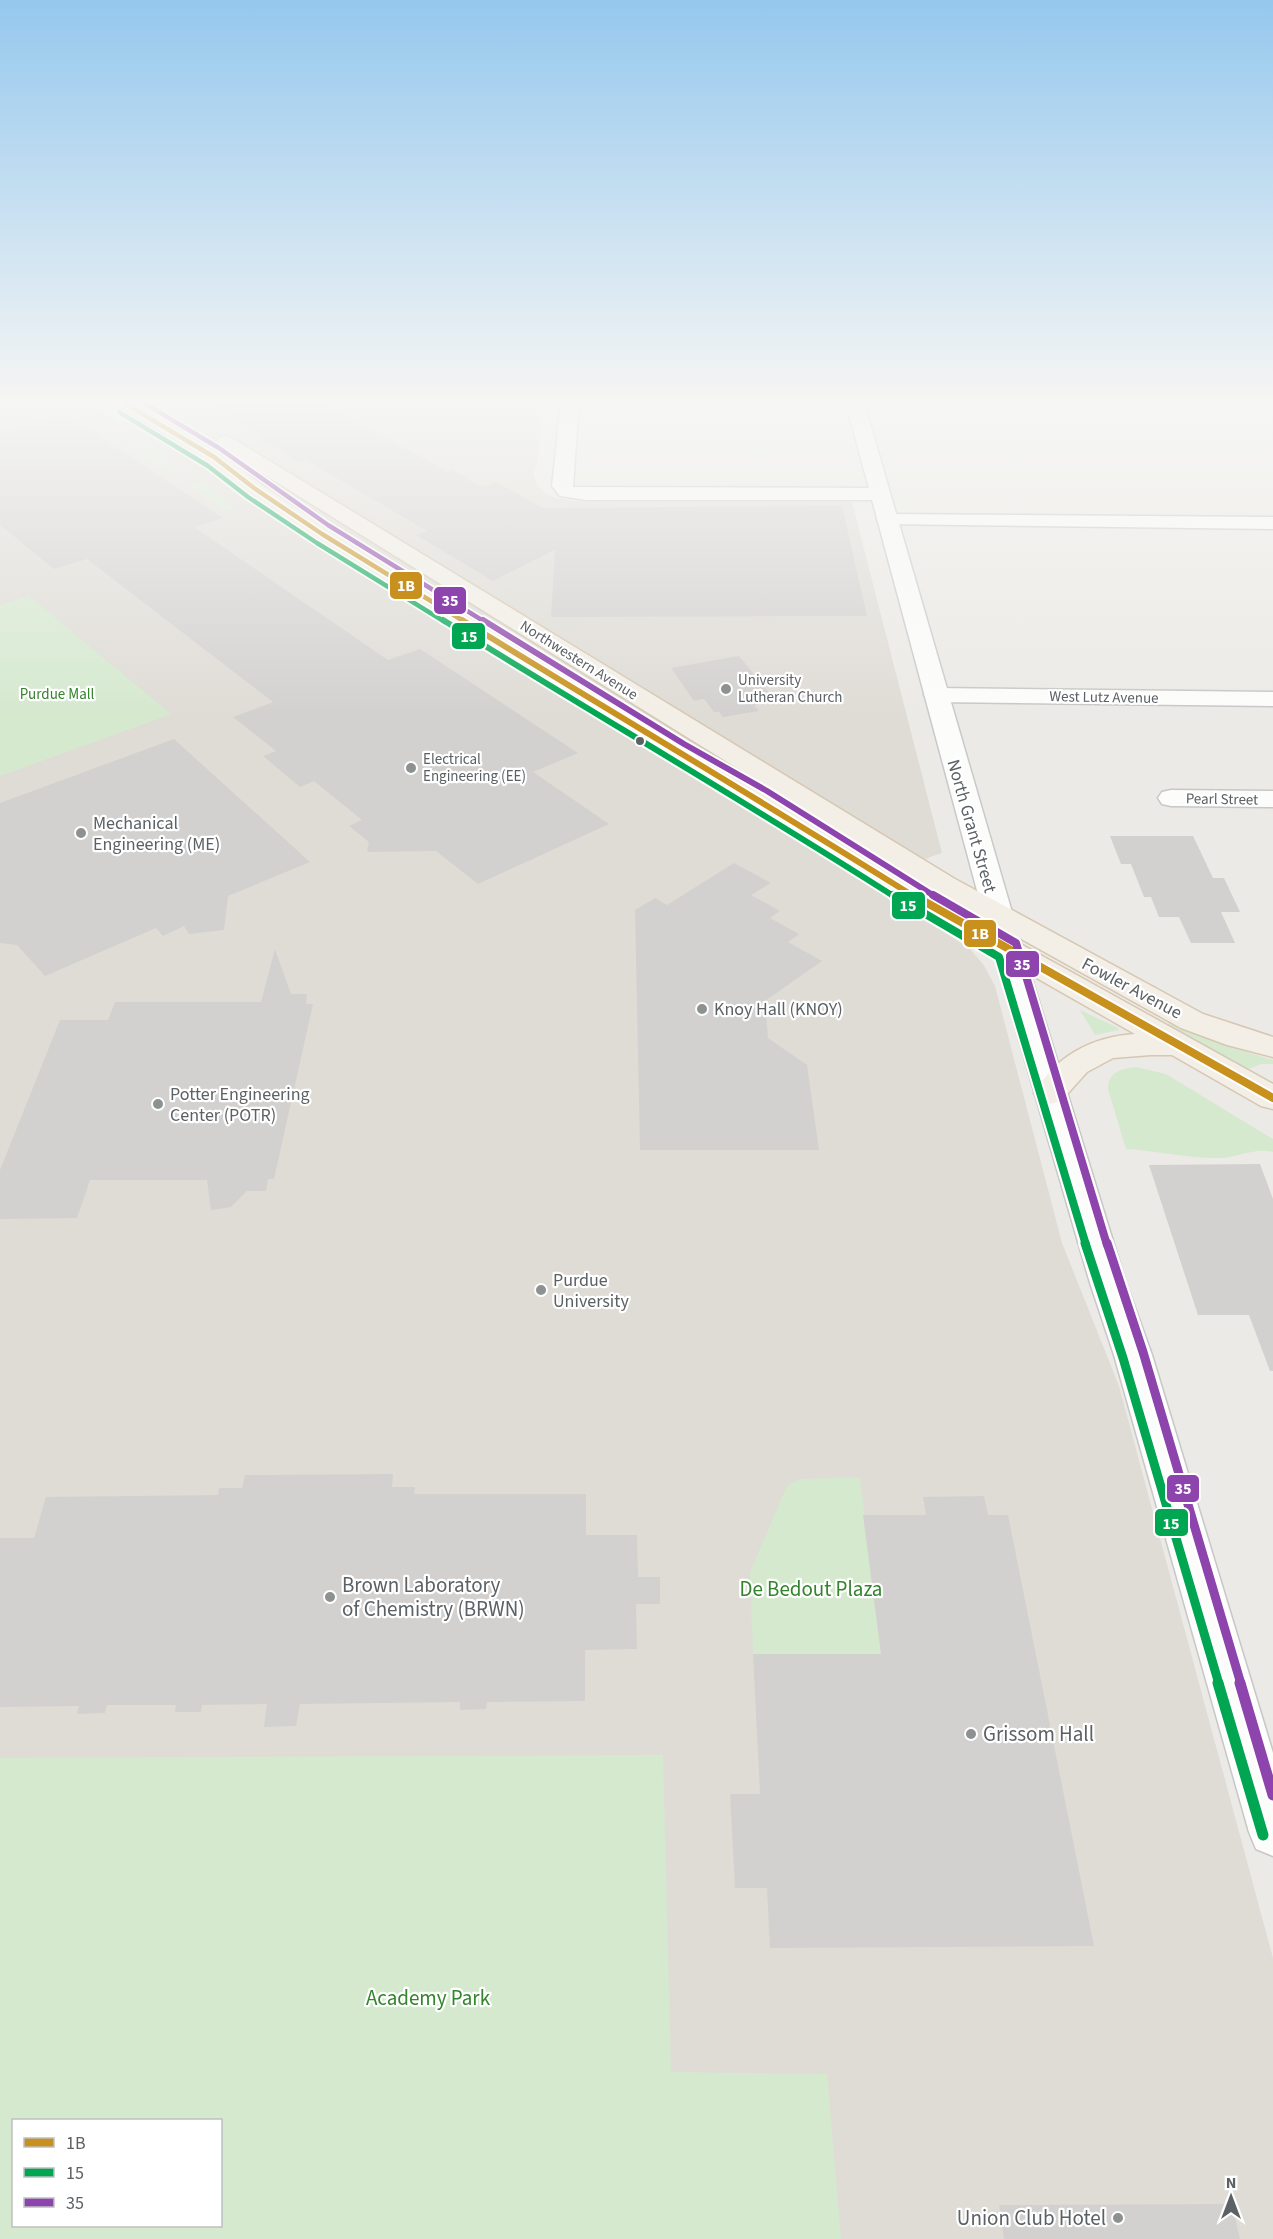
<svg xmlns="http://www.w3.org/2000/svg" width="1273" height="2239" viewBox="0 0 1273 2239" font-family="'Source Sans 3',sans-serif">
  <style>
    .education { fill: #dfdcd6; fill-rule: evenodd }
    .green { fill: #d5e9cf; fill-rule: evenodd }
    .building { fill: #d3d1cf }
    .lines { fill: none; stroke-linecap: round; stroke-linejoin: round }
    .street-casing { stroke: #c7c7c7; stroke-width: 3 }
    .secondary-casing { stroke: #c8c9c9; stroke-width: 3 }
    .primary-casing { stroke: #d6c7b2; stroke-width: 3 }
    .street { fill: #fcfcfb; fill-rule: evenodd }
    .secondary { fill: #fcfcfb; fill-rule: evenodd }
    .primary { fill: #f3efe7; fill-rule: evenodd }
    .bus-1-far2-casing { stroke: #fff; stroke-width: 8 }
    .bus-1-far1-casing { stroke: #fff; stroke-width: 10 }
    .bus-1-casing { stroke: #fff; stroke-width: 12 }
    .bus-2-far4-casing { stroke: #fff; stroke-width: 8 }
    .bus-2-far3-casing { stroke: #fff; stroke-width: 10 }
    .bus-2-far2-casing { stroke: #fff; stroke-width: 12 }
    .bus-2-far1-casing { stroke: #fff; stroke-width: 14 }
    .bus-2-casing { stroke: #fff; stroke-width: 16 }
    .bus-3-far4-casing { stroke: #fff; stroke-width: 8 }
    .bus-3-far3-casing { stroke: #fff; stroke-width: 10 }
    .bus-3-far2-casing { stroke: #fff; stroke-width: 12 }
    .bus-3-far1-casing { stroke: #fff; stroke-width: 14 }
    .bus-3-casing { stroke: #fff; stroke-width: 16 }
    .bus-1-far2 { stroke: #c8911e; stroke-width: 4.5 }
    .bus-1-far1 { stroke: #c8911e; stroke-width: 6 }
    .bus-1 { stroke: #c8911e; stroke-width: 8 }
    .bus-2-far4 { stroke: #00a651; stroke-width: 4.5 }
    .bus-2-far3 { stroke: #00a651; stroke-width: 6 }
    .bus-2-far2 { stroke: #00a651; stroke-width: 8 }
    .bus-2-far1 { stroke: #00a651; stroke-width: 9 }
    .bus-2 { stroke: #00a651; stroke-width: 11 }
    .bus-3-far4 { stroke: #8e44ad; stroke-width: 4.5 }
    .bus-3-far3 { stroke: #8e44ad; stroke-width: 6 }
    .bus-3-far2 { stroke: #8e44ad; stroke-width: 8 }
    .bus-3-far1 { stroke: #8e44ad; stroke-width: 9 }
    .bus-3 { stroke: #8e44ad; stroke-width: 11 }
    .poi-dot { fill: #8e9192; stroke: #fff; stroke-width: 2 }
    .bus-dot { fill: #5b6165; stroke: #fff; stroke-width: 2 }
    .labels { text-anchor: middle; stroke-width: 4.5; stroke-linejoin: round; paint-order: stroke }
    .far-street-label { font-size: 15px; fill: #5b6165; stroke: #fff }
    .far-poi-label { font-size: 15px; fill: #5b6165; stroke: #fff; text-anchor: start }
    .far-park-label { font-size: 15px; fill: #34832d; stroke: #fff }
    .poi-label { font-size: 18px; fill: #5b6165; stroke: #fff; text-anchor: start }
    .street-label { font-size: 18px; fill: #5b6165; stroke: #fff }
    .near-poi-label { font-size: 21px; fill: #5b6165; stroke: #fff; text-anchor: start }
    .near-park-label { font-size: 21px; fill: #34832d; stroke: #fff }
    .line-badge { stroke: #fff; stroke-width: 2 }
    .badge-label { font-size: 16px; text-anchor: middle; font-weight: bold; fill: #fff }
  </style>
  <rect width="100%" height="100%" fill="#eceae6"/>
  <path class="education" d="M0 403H91L119 422 195 403H542L537 466 533 472 537 485 546 494 557 498 574 501 852 502 942 853 930 857 875 887 970 949 983 964 995 986 1062 1243 1119 1386 1273 1958V2239H0ZM14 2120H220V2226H14Z"/>
  <g class="green">
    <path d="M138 441C157 441 167 460 175 475L125 445Z"/>
    <path d="M203 481 234 507V508L225 511 188 485Z"/>
    <path d="M29 596 171 714 0 776V605Z"/>
    <path d="M1080 1010 1118 1028 1119 1030 1095 1035Z"/>
    <path d="M1169 1023 1224 1045 1273 1060V1064H1261L1249 1069 1167 1025Z"/>
    <path d="M1136 1067 1166 1074 1273 1139V1152C1256 1147 1236 1158 1218 1158 1187 1158 1157 1151 1126 1149L1108 1089C1108 1072 1121 1069 1136 1067Z"/>
    <path d="M860 1477 881 1654H753L750 1572 787 1486 800 1479Z"/>
    <path d="M663 1755 671 2072 827 2074 841 2239H0V1758ZM14 2120H220V2226H14Z"/>
  </g>
  <g class="building">
    <path d="M208 403H323L448 472 452 470 482 487 496 482 543 508 842 506 867 616 551 617 555 550 493 581 416 535 427 531 306 460 300 462 259 438 265 437Z"/>
    <path d="M67 415 223 518 194 527 388 660 420 649 578 753 533 772 609 824 478 884 436 851 367 852 369 842 349 826 362 820 314 781 300 787 263 756 276 751 233 717 273 702 87 559 54 569 0 525V432Z"/>
    <path d="M739 656 776 701 754 705 759 711 723 717 719 712H714L704 699 694 701 671 668Z"/>
    <path d="M174 739 310 862 228 896 224 930 189 934 184 926 163 936 156 928 45 976 17 945 0 943V803Z"/>
    <path d="M1110 836H1193L1213 878H1224L1240 912H1221L1235 943H1191L1179 917H1159L1151 897H1144L1131 864H1121Z"/>
    <path d="M734 863 771 883 751 895 780 911 770 918 799 934 788 942 822 961 765 1001 768 1038 807 1065 819 1150H640L635 910 655 898 667 905Z"/>
    <path d="M275 949 291 994H307L306 1004H313L274 1179H268L266 1191H247L231 1207 211 1210 207 1180H90L77 1218 0 1219V1170L60 1020H108L115 1002H261Z"/>
    <path d="M1260 1164 1273 1199V1371H1270L1249 1315H1198L1149 1165Z"/>
    <path d="M393 1474 392 1487H415L414 1494H586V1535H637L638 1577H660V1604H636L637 1649 585 1650V1701L487 1702 486 1709 460 1710V1702L300 1704 296 1726 264 1727 267 1704 202 1705 201 1712H175L176 1705H107L105 1713 77 1714 79 1706 0 1707V1538H34L46 1497 218 1495 219 1488H242L245 1475Z"/>
    <path d="M984 1496 988 1515H1008L1094 1946 770 1948 767 1888H735L730 1794H760L753 1654H881L863 1515H926L923 1497Z"/>
    <path d="M1232 2204 1240 2239H1004L999 2205Z"/>
  </g>
  <g class="lines">
    <defs>
      <g id="street">
        <path d="M561 403H579L573 487 879 488 886 490 889 494 886 498 879 500H586L560 496 552 486Z"/>
        <path d="M887 514 1273 517V529L880 524 877 520 880 516Z"/>
        <path d="M936 688 1273 692V706L936 702 928 700 924 695 928 690Z"/>
        <path d="M1171 790 1273 791V807L1171 806 1162 804 1158 798 1162 792Z"/>
        <path d="M1008 941 1018 944 1023 950 1126 1283 1152 1355 1273 1753V1856L1256 1849 1249 1832 1114 1355 1090 1283 993 950 998 944Z"/>
      </g>
      <path id="secondary" d="M846 403H864L1023 950 1018 956 1008 959 998 956 993 950Z"/>
      <g id="primary">
        <path d="M115 403H137L221 453 261 484 329 530 688 748 770 794 927 892 1273 1084V1109L1261 1106 1172 1055H1151L1113 1058 1087 1072 1061 1101 1050 1104 1039 1101 1034 1093C1057 1055 1092 1037 1135 1034L907 904 752 806 670 758 315 538 247 492 207 461Z"/>
        <path d="M225 436 232 438 955 879 1203 1014 1273 1037V1057L1227 1045 1181 1028 935 891 218 446 216 442 218 438Z"/>
      </g>
    </defs>
    <use href="#street" class="street-casing"/>
    <use href="#secondary" class="secondary-casing"/>
    <use href="#primary" class="primary-casing"/>
    <use href="#street" class="street"/>
    <use href="#secondary" class="secondary"/>
    <use href="#primary" class="primary"/>
    <defs>
      <path id="bus-1-far2" d="M124 403 214 457 254 488 322 534 465 622"/>
      <path id="bus-1-far1" d="M462 620C613 713 765 803 915 897"/>
      <path id="bus-1" d="M913 895 1273 1098"/>
      <path id="bus-2-far4" d="M119 412 208 466 248 497 317 543 445 622"/>
      <path id="bus-2-far3" d="M443 620C593 713 746 802 895 897"/>
      <path id="bus-2-far2" d="M893 895 999 957 1086 1245"/>
      <path id="bus-2-far1" d="M1085 1243 1123 1358 1219 1684"/>
      <path id="bus-2" d="M1218 1683 1263 1835"/>
      <path id="bus-3-far4" d="M144 403 219 448 328 525 485 622"/>
      <path id="bus-3-far3" d="M483 620 684 744 767 791 936 897"/>
      <path id="bus-3-far2" d="M933 895 1016 943 1107 1245"/>
      <path id="bus-3-far1" d="M1107 1243 1143 1352 1241 1684"/>
      <path id="bus-3" d="M1240 1683 1273 1795"/>
    </defs>
    <use href="#bus-1-far2" class="bus-1-far2-casing"/>
    <use href="#bus-1-far1" class="bus-1-far1-casing"/>
    <use href="#bus-1" class="bus-1-casing"/>
    <use href="#bus-2-far4" class="bus-2-far4-casing"/>
    <use href="#bus-2-far3" class="bus-2-far3-casing"/>
    <use href="#bus-2-far2" class="bus-2-far2-casing"/>
    <use href="#bus-2-far1" class="bus-2-far1-casing"/>
    <use href="#bus-2" class="bus-2-casing"/>
    <use href="#bus-3-far4" class="bus-3-far4-casing"/>
    <use href="#bus-3-far3" class="bus-3-far3-casing"/>
    <use href="#bus-3-far2" class="bus-3-far2-casing"/>
    <use href="#bus-3-far1" class="bus-3-far1-casing"/>
    <use href="#bus-3" class="bus-3-casing"/>
    <use href="#bus-1-far2" class="bus-1-far2"/>
    <use href="#bus-1-far1" class="bus-1-far1"/>
    <use href="#bus-1" class="bus-1"/>
    <use href="#bus-2-far4" class="bus-2-far4"/>
    <use href="#bus-2-far3" class="bus-2-far3"/>
    <use href="#bus-2-far2" class="bus-2-far2"/>
    <use href="#bus-2-far1" class="bus-2-far1"/>
    <use href="#bus-2" class="bus-2"/>
    <use href="#bus-3-far4" class="bus-3-far4"/>
    <use href="#bus-3-far3" class="bus-3-far3"/>
    <use href="#bus-3-far2" class="bus-3-far2"/>
    <use href="#bus-3-far1" class="bus-3-far1"/>
    <use href="#bus-3" class="bus-3"/>
  </g>
  <linearGradient id="sky" x2="0" y2="1"><stop stop-color="#95c8ee"/><stop offset="0.56" stop-color="#f6f6f4"/><stop offset="1" stop-color="#f6f6f4" stop-opacity="0"/></linearGradient>
  <rect width="1273" height="716" fill="url(#sky)"/>
  <g class="poi-dot">
    <circle cx="726" cy="689" r="6"/>
    <circle cx="411" cy="768" r="6"/>
    <circle cx="81" cy="833" r="6"/>
    <circle cx="702" cy="1009" r="6"/>
    <circle cx="158" cy="1104" r="6"/>
    <circle cx="541" cy="1290" r="6"/>
    <circle cx="330" cy="1597" r="6"/>
    <circle cx="971" cy="1734" r="6"/>
    <circle cx="1118" cy="2218" r="6"/>
  </g>
  <circle class="bus-dot" cx="640" cy="741" r="5"/>
  <g class="labels">
    <g class="far-street-label">
      <text transform="translate(579 660) rotate(32)" y="5">Northwestern Avenue</text>
      <text transform="translate(1104 697) rotate(1)" y="5">West Lutz Avenue</text>
      <text transform="translate(1222 799) rotate(1)" y="5">Pearl Street</text>
    </g>
    <g class="far-poi-label">
      <text x="738" y="685">University<tspan x="738" dy="17">Lutheran Church</tspan></text>
      <text x="423" y="764">Electrical<tspan x="423" dy="17">Engineering (EE)</tspan></text>
    </g>
    <g class="far-park-label">
      <text x="57" y="699">Purdue Mall</text>
    </g>
    <g class="poi-label">
      <text x="93" y="829">Mechanical<tspan x="93" dy="21">Engineering (ME)</tspan></text>
      <text x="714" y="1015">Knoy Hall (KNOY)</text>
      <text x="170" y="1100">Potter Engineering<tspan x="170" dy="21">Center (POTR)</tspan></text>
      <text x="553" y="1286">Purdue<tspan x="553" dy="21">University</tspan></text>
    </g>
    <g class="street-label">
      <text transform="translate(972 826) rotate(74)" y="6">North Grant Street</text>
      <text transform="translate(1132 988) rotate(28)" y="6">Fowler Avenue</text>
    </g>
    <g class="near-poi-label">
      <text x="342" y="1592">Brown Laboratory<tspan x="342" dy="24">of Chemistry (BRWN)</tspan></text>
      <text x="983" y="1741">Grissom Hall</text>
      <text x="1106" y="2225" text-anchor="end">Union Club Hotel</text>
    </g>
    <g class="near-park-label">
      <text x="811" y="1596">De Bedout Plaza</text>
      <text x="428" y="2005">Academy Park</text>
    </g>
  </g>
  <g class="line-badge">
    <rect x="389" y="571" width="34" height="29" rx="6" fill="#c8911e"/>
    <rect x="433" y="586" width="34" height="29" rx="6" fill="#8e44ad"/>
    <rect x="451" y="622" width="35" height="28" rx="6" fill="#00a651"/>
    <rect x="891" y="891" width="35" height="29" rx="6" fill="#00a651"/>
    <rect x="963" y="919" width="34" height="29" rx="6" fill="#c8911e"/>
    <rect x="1005" y="950" width="35" height="28" rx="6" fill="#8e44ad"/>
    <rect x="1166" y="1474" width="34" height="29" rx="6" fill="#8e44ad"/>
    <rect x="1154" y="1508" width="35" height="29" rx="6" fill="#00a651"/>
  </g>
  <g class="badge-label">
    <text x="406" y="591">1B</text>
    <text x="450" y="606">35</text>
    <text x="469" y="642">15</text>
    <text x="908" y="911">15</text>
    <text x="980" y="939">1B</text>
    <text x="1022" y="970">35</text>
    <text x="1183" y="1494">35</text>
    <text x="1171" y="1529">15</text>
  </g>
  <rect x="12" y="2119" width="210" height="108" fill="#ffffff" stroke="#bdc0c1" stroke-width="1.5"/>
  <rect x="24" y="2138" width="30" height="9" fill="#c8911e" stroke="#bdc0c1" stroke-width="1.5"/>
  <text x="66" y="2149" font-size="18" fill="#5b6165">1B</text>
  <rect x="24" y="2168" width="30" height="9" fill="#00a651" stroke="#bdc0c1" stroke-width="1.5"/>
  <text x="66" y="2179" font-size="18" fill="#5b6165">15</text>
  <rect x="24" y="2198" width="30" height="9" fill="#8e44ad" stroke="#bdc0c1" stroke-width="1.5"/>
  <text x="66" y="2209" font-size="18" fill="#5b6165">35</text>
  <g transform="translate(1231 2197)" stroke="#ffffff" stroke-width="4.5" paint-order="stroke">
  <path d="M0-4.5L10 22L0 15L-10 22Z" fill="#5b6165"/>
  <text y="-9" font-size="16" font-weight="bold" text-anchor="middle" fill="#5b6165">N</text>
  </g>
</svg>
